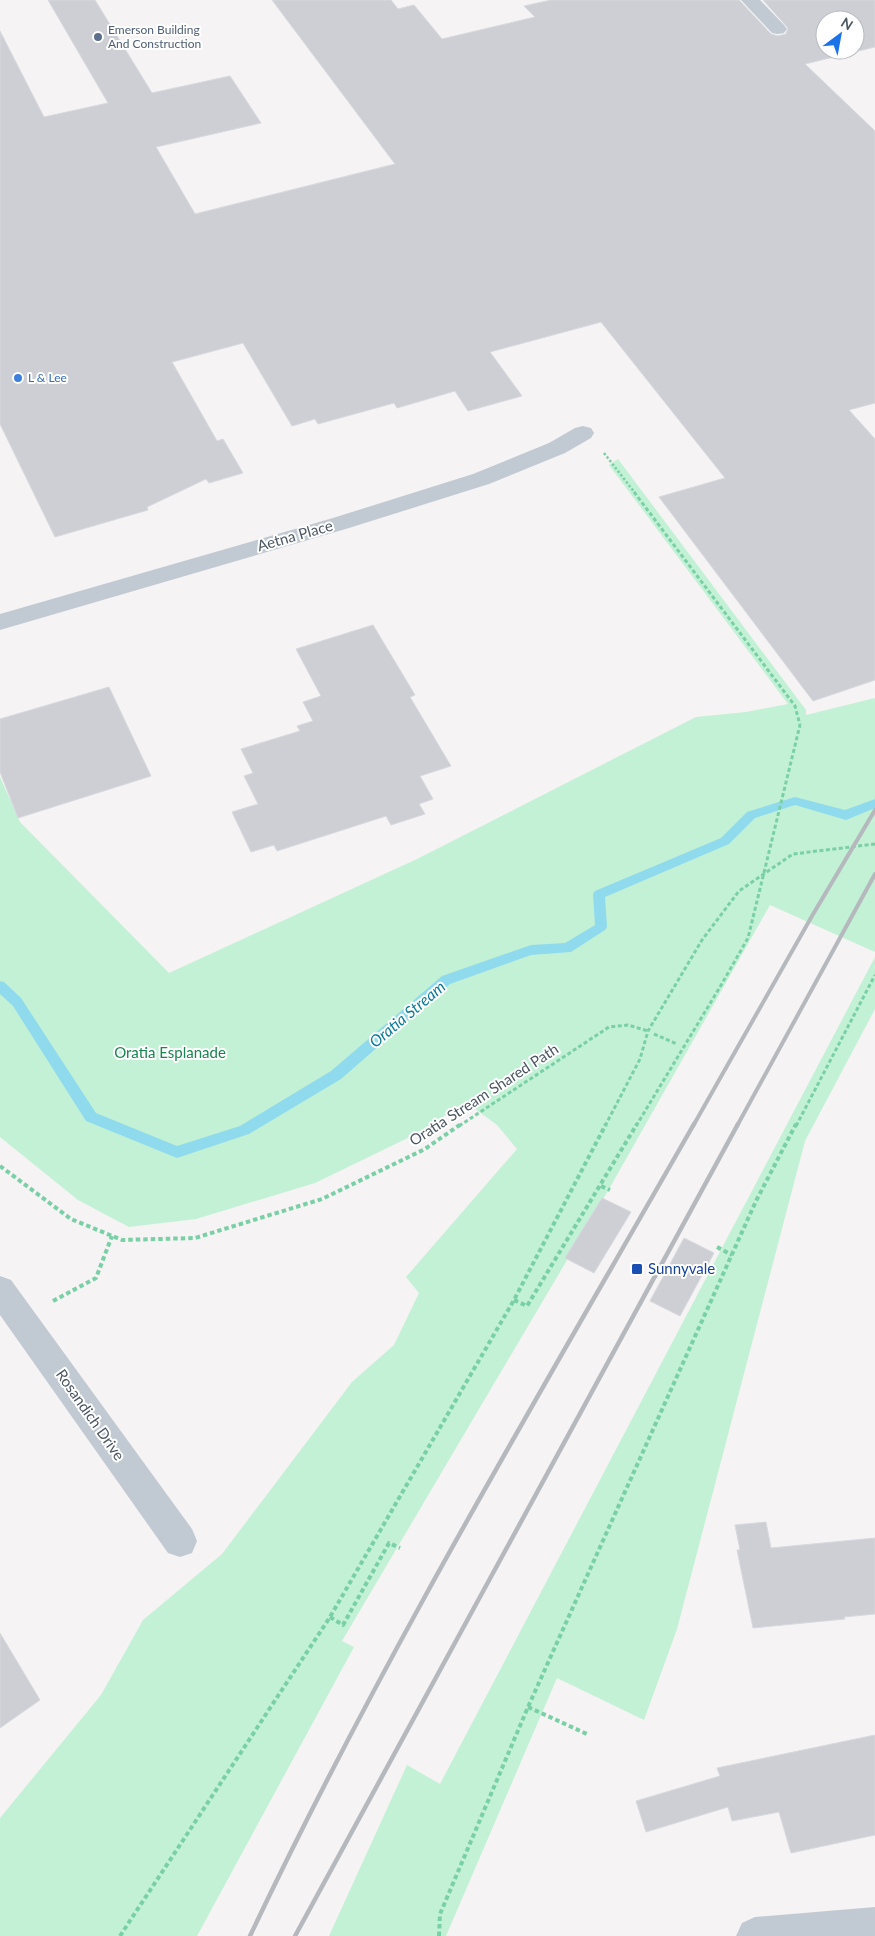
<svg xmlns="http://www.w3.org/2000/svg" width="875" height="1936" viewBox="0 0 875 1936" font-family="Lato,sans-serif">
  <style>
    .green { fill: #c3f1d5 }
    .lines { fill: none; stroke-linecap: round; stroke-linejoin: round }
    .stream { fill: #90daee; fill-rule: evenodd }
    .building { fill: #cdcfd5; stroke: #d7d9de; fill-rule: evenodd }
    .path-far2 { stroke: #7ad0a6; stroke-width: 2.5; stroke-dasharray: 2.5 2; stroke-linecap: butt }
    .path-far1 { stroke: #7ad0a6; stroke-width: 3; stroke-dasharray: 4 2.5; stroke-linecap: butt }
    .path { stroke: #7ad0a6; stroke-width: 4; stroke-dasharray: 4.5 3; stroke-linecap: butt }
    .minor { fill: #c1cad2; fill-rule: evenodd }
    .rail-far1 { stroke: #b5b8bd; stroke-width: 4 }
    .rail { stroke: #b5b8bd; stroke-width: 4.5 }
    .path-bridge { stroke: #7ad0a6; stroke-width: 3; stroke-dasharray: 4 2.5; stroke-linecap: butt }
    .service-dot { fill: #5c6f8a; stroke: #fff; stroke-width: 2 }
    .shop-dot { fill: #3f7fe0; stroke: #fff; stroke-width: 2 }
    .transit-dot { fill: #1a4fb4; stroke: #fff; stroke-width: 2 }
    .labels { text-anchor: middle; stroke-width: 4; stroke-linejoin: round; paint-order: stroke }
    .far-service-label { font-size: 12px; fill: #4e5e75; stroke: #fff; text-anchor: start }
    .far-shop-label { font-size: 12px; fill: #366cbe; stroke: #fff; text-anchor: start }
    .street-label { font-size: 15px; fill: #4a5661; stroke: #fff }
    .park-label { font-size: 15px; fill: #17864f; stroke: #fff }
    .transit-label { font-size: 15px; fill: #164399; stroke: #fff; text-anchor: start }
    .water-label { font-size: 16px; font-style: italic; fill: #0c7c9b; stroke: #fff }
  </style>
  <rect width="100%" height="100%" fill="#f5f3f3"/>
  <g class="green">
    <path d="M618 459 806 710V715L875 698V952L770 905 609 1189 342 1641 354 1647 197 1936H0V1818L101 1695 143 1620 222 1554 352 1382 394 1345 419 1293 406 1277 517 1149 497 1125 466 1102 416 1134 315 1183 196 1219 129 1227 78 1200 0 1137V777L20 822 169 973 417 859 696 717 746 712 788 704 609 465Z"/>
    <path d="M875 957V1009L805 1141 677 1629 644 1720 557 1678 446 1936H329L407 1765 440 1784Z"/>
  </g>
  <g class="lines">
    <path class="stream" d="M795 797 845 810 875 799V808L846 820 795 805 755 818 729 844 605 897 607 927 605 930 571 952 531 955 450 984 341 1079 249 1134 177 1158 86 1121 13 1006 0 994V981L4 982 21 998 96 1113 177 1146 240 1126 331 1071 442 976 531 945 565 943 595 925 593 894 595 891 721 838 747 812Z"/>
  </g>
  <g class="building">
    <path d="M48 0H95L152 93 230 76 261 123 156 147 195 214 395 164 272 0H391L398 9 414 5 442 39 535 17 524 6 551 0H739L771 34 778 36 786 34 788 28 763 0H875V47L805 64 875 131V403L849 410 875 439V680L813 701 659 497 725 478 601 322 490 352 522 396 468 411 455 391 397 408 394 403 318 424 315 419 292 426 243 343 172 362 217 441 223 439 243 473 209 483 206 479 147 507 148 510 55 537 0 424V31L44 117 108 103ZM825 20H855V50H825Z"/>
    <path d="M373 625 415 695 410 697 451 766 420 776 433 799 419 804 425 814 391 825 386 816 277 851 274 845 251 852 232 812 258 804 244 776 253 773 241 749 300 731 297 726 313 721 303 702 321 696 296 649Z"/>
    <path d="M109 687 151 776 18 818 0 772V719Z"/>
    <path d="M602 1198 631 1212 594 1273 565 1258Z"/>
    <path d="M684 1238 714 1253 680 1316 650 1301Z"/>
    <path d="M766 1522 771 1548 875 1538V1614L844 1617 845 1619 753 1628 737 1550H740L735 1525Z"/>
    <path d="M0 1633 40 1700 0 1728Z"/>
    <path d="M875 1735V1835L791 1853 779 1812 732 1821 728 1807 646 1832 636 1801 720 1776 717 1768Z"/>
  </g>
  <g class="lines">
    <path class="path-far2" d="M604 453 635 493"/>
    <g class="path-far1">
      <path d="M634 492 795 706 800 725"/>
      <path d="M654 1034 677 1044"/>
      <path d="M459 1126 609 1027 628 1025 648 1031"/>
      <path d="M605 1126 640 1059 648 1031 702 940 739 891 793 854 875 844"/>
      <path d="M636 1126 720 987"/>
      <path d="M796 1126 875 975"/>
    </g>
    <g class="path">
      <path d="M0 1166 71 1219 122 1240 195 1238 322 1199 425 1149 461 1124"/>
      <path d="M601 1186 610 1190"/>
      <path d="M717 1247 732 1255"/>
      <path d="M514 1300 527 1306 637 1124"/>
      <path d="M53 1301 96 1278 112 1236"/>
      <path d="M330 1617 343 1625 389 1543 400 1548"/>
      <path d="M528 1707 589 1735"/>
      <path d="M120 1936 330 1617 514 1300 606 1124"/>
      <path d="M439 1936 440 1914 528 1707 756 1201 796 1124"/>
    </g>
    <g class="minor">
      <path d="M741 0H760L784 25 787 29 784 33 778 34 772 33Z"/>
      <path d="M583 426 591 428 594 433 591 438 565 453 489 484 349 528 0 630V614L333 518 473 474 549 443 575 428Z"/>
      <path d="M0 1276 11 1280 192 1529 197 1541 192 1553 180 1557 168 1553 0 1315Z"/>
      <path d="M875 1907V1936H736L742 1923 755 1917Z"/>
    </g>
    <g class="rail-far1">
      <path d="M693 1126 812 916 875 810"/>
      <path d="M737 1126 875 874"/>
    </g>
    <g class="rail">
      <path d="M250 1936C382 1657 541 1392 694 1124"/>
      <path d="M295 1936 738 1124"/>
    </g>
    <path class="path-bridge" d="M720 987 748 938 800 725"/>
  </g>
  <circle class="service-dot" cx="98" cy="37" r="5"/>
  <circle class="shop-dot" cx="18" cy="378" r="5"/>
  <rect class="transit-dot" x="631" y="1263" width="12" height="12" rx="2.5"/>
  <g class="labels">
    <g class="far-service-label">
      <text x="108" y="34">Emerson Building<tspan x="108" dy="14">And Construction</tspan></text>
    </g>
    <g class="far-shop-label">
      <text x="28" y="382">L &amp; Lee</text>
    </g>
    <g class="street-label">
      <text transform="translate(295 536) rotate(-16)" y="5">Aetna Place</text>
      <text transform="translate(484 1095) rotate(-33)" y="5">Oratia Stream Shared Path</text>
      <text transform="translate(90 1415) rotate(55)" y="5">Rosandich Drive</text>
    </g>
    <g class="park-label">
      <text x="170" y="1058">Oratia Esplanade</text>
    </g>
    <g class="transit-label">
      <text x="648" y="1274">Sunnyvale</text>
    </g>
    <g class="water-label">
      <text transform="translate(407 1014) rotate(-40)" y="6">Oratia Stream</text>
    </g>
  </g>
  <g transform="translate(840 35) rotate(32)"><circle r="24" fill="#ffffff" stroke="#b7bbc0"/>
  <path d="M0-4L9 19L0 12L-9 19Z" fill="#1a73e8"/>
  <text y="-8" font-size="14" font-weight="bold" text-anchor="middle" fill="#4a5661">N</text>
  </g>
</svg>
